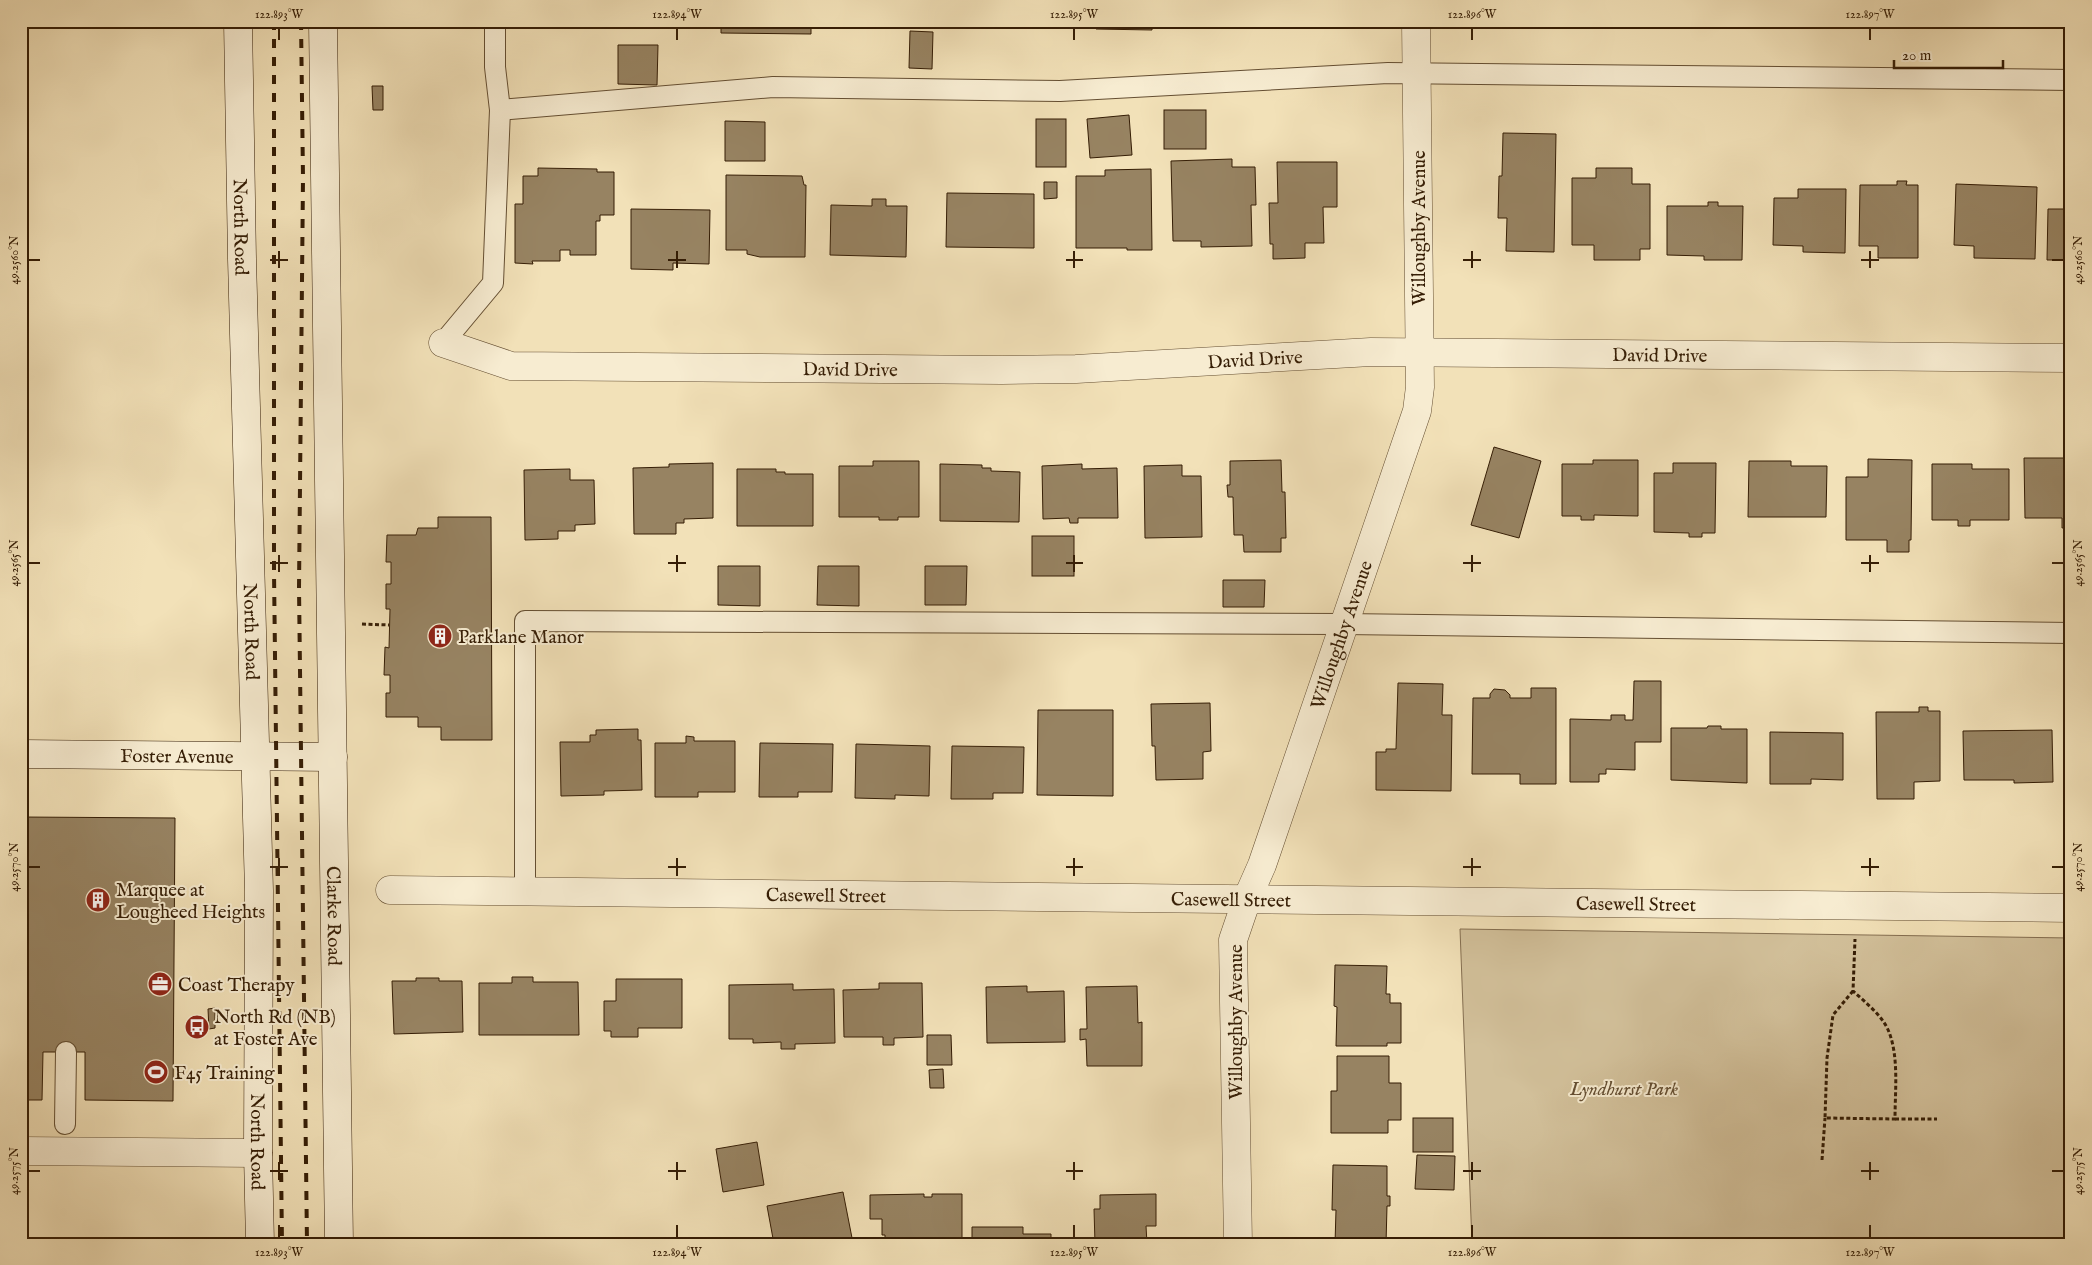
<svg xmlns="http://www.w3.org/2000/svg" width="2092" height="1265" viewBox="0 0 2092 1265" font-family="'IM FELL English',serif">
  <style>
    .green { fill: #d2c09a; stroke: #846e50 }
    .building { fill: #978362; stroke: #351d05 }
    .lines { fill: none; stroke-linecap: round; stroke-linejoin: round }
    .lane-casing { stroke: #644e32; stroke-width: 22 }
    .street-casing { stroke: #644e32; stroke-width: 29 }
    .secondary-casing { stroke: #351d05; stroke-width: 29 }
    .path { stroke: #351d05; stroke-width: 3; stroke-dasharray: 4 2.5; stroke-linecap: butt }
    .lane { stroke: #f7ecd1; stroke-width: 20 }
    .street { stroke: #f7ecd1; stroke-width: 28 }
    .secondary { stroke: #f7ecd1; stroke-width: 28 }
    .rail { stroke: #351d05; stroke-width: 4; stroke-dasharray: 9 9; stroke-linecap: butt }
    .ticks { fill: none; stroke: #351d05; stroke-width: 2 }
    .labels { text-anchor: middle; stroke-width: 4; stroke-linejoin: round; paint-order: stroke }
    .street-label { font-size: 19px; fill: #351d05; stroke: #f7ecd1 }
    .poi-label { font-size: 19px; fill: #351d05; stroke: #f7ecd1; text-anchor: start }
    .park-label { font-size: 19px; font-style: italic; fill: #644e32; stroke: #f7ecd1 }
    .neatline { fill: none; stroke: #351d05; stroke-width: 2 }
    .ticks-label { font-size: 12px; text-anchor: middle; fill: #351d05 }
  </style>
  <rect width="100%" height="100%" fill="#f2e1b8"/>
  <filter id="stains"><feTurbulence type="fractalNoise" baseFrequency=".004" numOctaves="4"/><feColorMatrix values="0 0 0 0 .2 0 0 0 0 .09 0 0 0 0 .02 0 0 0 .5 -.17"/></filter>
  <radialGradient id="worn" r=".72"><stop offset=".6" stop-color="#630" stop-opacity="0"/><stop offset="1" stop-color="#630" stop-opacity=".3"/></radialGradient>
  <path class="green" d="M1460 929 2071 938V1244H1472Z"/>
  <g class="building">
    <path d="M721 21H811V34L721 33Z"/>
    <path d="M1079 21H1152V30L1096 29V27L1079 26Z"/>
    <rect x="1917" y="21" width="36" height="3"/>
    <path d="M910 31 933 32 932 69 909 68Z"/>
    <path d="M618 45H658L657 85 618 84Z"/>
    <path d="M372 86H383V110H373Z"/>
    <rect x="1164" y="110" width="42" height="39"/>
    <path d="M1129 115 1132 155 1090 158 1087 119Z"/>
    <rect x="1036" y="119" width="30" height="48"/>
    <path d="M725 121 765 122V161H725Z"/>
    <path d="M1503 133 1556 134 1554 252 1506 251 1507 218H1498L1499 176H1502Z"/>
    <path d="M1232 159V167H1255L1256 205H1251L1252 246 1201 247V241H1173L1171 161Z"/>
    <path d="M1277 162H1337V207H1323L1324 243H1305V258L1273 259V244H1270L1269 203H1278Z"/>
    <path d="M538 168 597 169V172H614V215H600V221H596V255H570V250H560V261H532L533 264 515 263V204H523V176H538Z"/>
    <path d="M1596 168H1632V184H1650V249H1640V260H1594V245H1572V178H1596Z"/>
    <path d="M1151 169 1152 250H1127V248H1076V176H1105V170Z"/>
    <path d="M726 175 802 176 804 185H806L805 257H760L747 254V250H726Z"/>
    <path d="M1897 181H1907L1906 185H1918V258H1878V246H1859L1860 185H1897Z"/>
    <path d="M1044 182H1057V198L1044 199Z"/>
    <path d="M1956 184 2037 187 2035 259 1974 258V246L1954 245Z"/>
    <path d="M1798 189H1846L1845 253 1803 252V246L1773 245 1774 198H1798Z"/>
    <path d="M947 193 1034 194V248L946 247Z"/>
    <path d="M872 199H886V206H907L906 257 830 255 831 205 872 206Z"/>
    <path d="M1708 202H1718V206H1743L1742 260H1704V256L1667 255V206H1708Z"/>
    <path d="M631 209 710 210 709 264 673 263V270L631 269Z"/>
    <path d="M2048 209H2071V260H2047Z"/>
    <path d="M1494 447 1541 461 1519 538 1471 525Z"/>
    <path d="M2024 458H2069V469H2071V527L2062 528V518H2025Z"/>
    <path d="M1868 459 1912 460 1911 540H1909V552H1887V540H1846V477H1868Z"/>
    <path d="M1281 460 1282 492H1285L1286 538H1281V552H1244L1243 535H1234L1233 497H1228L1227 485H1230V461Z"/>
    <path d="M1593 460H1638V516L1594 515V520H1581V516H1562V464H1593Z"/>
    <path d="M873 461H919V517H898V520H879V517H839V466H873Z"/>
    <path d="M1749 461H1791V466H1827L1826 517H1748Z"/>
    <path d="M713 463V518L684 519V523H676V534H634L633 468 669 467V464Z"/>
    <path d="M1673 463H1716L1715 533H1702V537H1689V533L1654 532V473H1673Z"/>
    <path d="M940 464 982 465V468H991V471L1020 472 1019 522 940 521Z"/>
    <path d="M1082 464V469L1117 468 1118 518H1078V523H1070L1069 518 1043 519 1042 466Z"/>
    <path d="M1932 464H1972V469H2009V520H1970V526H1958V520H1932Z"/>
    <path d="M1182 465V476H1201L1202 537 1145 538 1144 466Z"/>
    <path d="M570 469V480H594L595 524 575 525V531H558V539L525 540 524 470Z"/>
    <path d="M737 469H776V472H785V474H813V526H737Z"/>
    <path d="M438 517H491L492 740H441V727H418V717H386V693H390V675H384L385 647 389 648 390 609H386V584H391V562H386L387 535H416L418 528H438Z"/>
    <rect x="1032" y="536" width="42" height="40"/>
    <path d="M718 566H760V606L718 605Z"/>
    <path d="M818 566H859V606L817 605Z"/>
    <path d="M925 566H967L966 605H925Z"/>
    <path d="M1223 580H1265L1264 607H1223Z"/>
    <path d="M1634 681H1661V742H1635V770L1606 769V774H1599V782H1570V719L1611 720V715H1625V720H1633Z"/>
    <path d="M1398 683 1443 684 1442 715H1452L1451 791 1376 790V752H1386V749H1396Z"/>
    <path d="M1531 688H1556V784H1520V774H1472L1473 698H1490V694L1494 689 1505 690 1510 695V698H1531Z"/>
    <path d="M1210 703 1211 751 1203 752V779L1156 780 1155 746H1152L1151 704Z"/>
    <path d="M1919 707H1928V711H1940V781L1914 782V799H1877L1876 712H1919Z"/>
    <path d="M1038 710H1113V796L1037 795Z"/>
    <path d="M1708 726H1721V729H1747V783L1671 780V728H1707Z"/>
    <path d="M638 729V740H641L642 790 604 791V795L561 796 560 742H590V735H596V730Z"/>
    <path d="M2052 730 2053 782 2014 783V780H1964L1963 731Z"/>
    <path d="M1770 732 1843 733V780L1811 779V784H1770Z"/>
    <rect x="2064" y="733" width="7" height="52"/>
    <path d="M686 736 694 737V741H735V792H698V797H655V743H686Z"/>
    <path d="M760 743 833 744 832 792H798V797H759Z"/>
    <path d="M856 744 930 746 929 796 895 795V799L855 798Z"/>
    <path d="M952 746 1024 747 1023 793H993V799H951Z"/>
    <path d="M21 817 175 818 173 1101 85 1100V1052H43L42 1100H21Z"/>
    <path d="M1335 965 1387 966 1386 994H1390V1003H1401V1043H1387V1046H1336L1337 1007 1334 1006Z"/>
    <path d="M512 977H533V982H578L579 1035H479V983H512Z"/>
    <path d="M416 978H439V981H462L463 1032 394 1034 392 981H416Z"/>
    <path d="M616 979H682V1028H638V1037H611V1031H604V1001H616Z"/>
    <path d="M879 983H922L923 1037 894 1038V1045H883V1037H844L843 990 879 989Z"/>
    <path d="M793 984V990L834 989 835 1043 795 1044V1049H781V1042L753 1043V1039H729V985Z"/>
    <path d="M1027 986V992L1064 991 1065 1042 987 1043 986 987Z"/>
    <path d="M1137 986 1138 1023 1142 1022V1066H1087L1086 1039 1080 1040V1029H1087L1086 987Z"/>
    <path d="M215 1008V1028L209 1029 208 1009Z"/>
    <path d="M927 1035H951L952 1065H927Z"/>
    <path d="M1337 1056H1389V1083H1401V1120H1388V1133H1331V1091H1337Z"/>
    <path d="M943 1069 944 1088H930L929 1070Z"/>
    <rect x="1413" y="1118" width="40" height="34"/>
    <path d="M757 1142 764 1185 723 1192 716 1149Z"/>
    <path d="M1417 1155 1455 1156 1454 1190 1415 1189Z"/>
    <path d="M1333 1165 1387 1166V1196H1390V1206H1387L1386 1244H1335L1336 1210H1332Z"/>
    <path d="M843 1192 853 1243 774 1244 767 1206Z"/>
    <path d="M924 1194V1197H932V1194H962V1244H885V1235H882V1219H870V1195Z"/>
    <path d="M1156 1194V1226H1146L1147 1244H1095L1094 1209H1100V1195Z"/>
    <path d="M972 1227H1023V1234H1051V1240L1075 1241V1244H972Z"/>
  </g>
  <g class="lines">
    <defs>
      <g id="lane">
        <path d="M500 110 773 87 1060 91 1388 73 2071 80"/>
        <path d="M443 343 493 283 500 110 495 67V21"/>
        <path d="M525 890V621L1343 624 2071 633"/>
        <path d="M65 1124 66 1052"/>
      </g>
      <g id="street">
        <path id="s1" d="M443 343 511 366 1002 370 1076 369 1371 352 2071 358"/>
        <path id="s2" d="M390 890 2071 908"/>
        <path d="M21 1151 258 1153"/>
        <path id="s3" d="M1238 1244 1233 940 1247 899 1262 865 1417 411 1420 387 1416 21"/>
      </g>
      <g id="secondary">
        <path id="s4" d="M238 21 242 259 259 891 258 1153 260 1244"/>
        <path id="s5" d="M323 21 339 1244"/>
        <path id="s6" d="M21 754 333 757"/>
      </g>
    </defs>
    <use href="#lane" class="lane-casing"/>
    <use href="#street" class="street-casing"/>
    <use href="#secondary" class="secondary-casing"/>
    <g class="path">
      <path d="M21 23 104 21"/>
      <path d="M362 624 389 625"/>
      <path d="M1853 991 1833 1015 1827 1058 1825 1118 1895 1119C1895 1091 1899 1058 1889 1032 1883 1016 1865 1002 1853 991L1855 939"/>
      <path d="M1895 1119H1937"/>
      <path d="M1822 1160 1825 1118"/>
    </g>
    <use href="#lane" class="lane"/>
    <use href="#street" class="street"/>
    <use href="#secondary" class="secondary"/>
    <g class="rail">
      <path d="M274 21V571L282 1244"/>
      <path d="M301 21 303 178 299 588 307 1244"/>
    </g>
  </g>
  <path class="ticks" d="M279 28V40M677 28V40M1074 28V40M1472 28V40M1870 28V40M279 251V268M677 251V268M1074 251V268M1472 251V268M1870 251V268M28 260H40M270 260H288M668 260H686M1066 260H1083M1463 260H1481M1861 260H1879M2052 260H2064M279 555V572M677 555V572M1074 555V572M1472 555V572M1870 555V572M28 563H40M270 563H288M668 563H686M1066 563H1083M1463 563H1481M1861 563H1879M2052 563H2064M279 858V876M677 858V876M1074 858V876M1472 858V876M1870 858V876M28 867H40M270 867H288M668 867H686M1066 867H1083M1463 867H1481M1861 867H1879M2052 867H2064M279 1162V1180M677 1162V1180M1074 1162V1180M1472 1162V1180M1870 1162V1180M28 1171H40M270 1171H288M668 1171H686M1066 1171H1083M1463 1171H1481M1861 1171H1879M2052 1171H2064M279 1225V1238M677 1225V1238M1074 1225V1238M1472 1225V1238M1870 1225V1238"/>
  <defs>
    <symbol id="building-disc" viewBox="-11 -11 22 22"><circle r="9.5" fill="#8f2418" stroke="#f7ecd1"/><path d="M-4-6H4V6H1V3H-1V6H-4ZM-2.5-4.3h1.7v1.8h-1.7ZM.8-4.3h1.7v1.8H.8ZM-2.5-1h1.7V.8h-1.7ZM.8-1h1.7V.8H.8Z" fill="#fff"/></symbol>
    <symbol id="office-disc" viewBox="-11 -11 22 22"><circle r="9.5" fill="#8f2418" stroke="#f7ecd1"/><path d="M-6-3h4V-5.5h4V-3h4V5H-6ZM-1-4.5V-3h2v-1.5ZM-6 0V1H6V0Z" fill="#fff"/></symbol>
    <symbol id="bus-disc" viewBox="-11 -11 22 22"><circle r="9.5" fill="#8f2418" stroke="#f7ecd1"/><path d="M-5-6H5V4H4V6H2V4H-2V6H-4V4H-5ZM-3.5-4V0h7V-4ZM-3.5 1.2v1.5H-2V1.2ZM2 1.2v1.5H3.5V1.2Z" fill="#fff"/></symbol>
    <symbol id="stadium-disc" viewBox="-11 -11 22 22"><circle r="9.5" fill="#8f2418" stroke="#f7ecd1"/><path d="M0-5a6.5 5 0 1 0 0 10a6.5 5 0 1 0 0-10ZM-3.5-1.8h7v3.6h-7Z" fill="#fff"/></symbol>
  </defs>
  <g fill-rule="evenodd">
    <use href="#building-disc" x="426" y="622" width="28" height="28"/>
    <use href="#building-disc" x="84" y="886" width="28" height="28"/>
    <use href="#office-disc" x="146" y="970" width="28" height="28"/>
    <use href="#bus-disc" x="183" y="1013" width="28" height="28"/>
    <use href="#stadium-disc" x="142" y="1058" width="28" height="28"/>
  </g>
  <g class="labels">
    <g class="street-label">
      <text dy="7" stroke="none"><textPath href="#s4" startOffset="206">North Road</textPath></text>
      <text transform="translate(1418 228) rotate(-90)" y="7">Willoughby Avenue</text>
      <text dy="7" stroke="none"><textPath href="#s1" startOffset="1221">David Drive</textPath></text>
      <text dy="7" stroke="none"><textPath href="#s1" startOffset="816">David Drive</textPath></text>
      <text dy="7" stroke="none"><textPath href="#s1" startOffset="411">David Drive</textPath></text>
      <text dy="7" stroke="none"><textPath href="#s4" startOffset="611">North Road</textPath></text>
      <text dy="7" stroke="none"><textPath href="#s3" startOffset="628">Willoughby Avenue</textPath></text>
      <text dy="7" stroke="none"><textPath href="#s6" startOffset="156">Foster Avenue</textPath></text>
      <text dy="7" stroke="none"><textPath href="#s2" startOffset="436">Casewell Street</textPath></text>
      <text dy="7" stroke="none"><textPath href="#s2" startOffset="841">Casewell Street</textPath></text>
      <text dy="7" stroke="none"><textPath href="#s2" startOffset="1246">Casewell Street</textPath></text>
      <text dy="7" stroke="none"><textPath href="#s5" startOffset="895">Clarke Road</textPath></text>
      <text transform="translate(1235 1022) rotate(-90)" y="7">Willoughby Avenue</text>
      <text dy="7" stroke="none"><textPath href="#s4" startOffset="1121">North Road</textPath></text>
    </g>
    <g class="poi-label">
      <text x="458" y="643">Parklane Manor</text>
      <text x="116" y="896">Marquee at<tspan x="116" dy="22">Lougheed Heights</tspan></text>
      <text x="178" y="991">Coast Therapy</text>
      <text x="214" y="1023">North Rd (NB)<tspan x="214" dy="22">at Foster Ave</tspan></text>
      <text x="174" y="1079">F45 Training</text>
    </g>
    <g class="park-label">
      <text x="1624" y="1095">Lyndhurst Park</text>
    </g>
  </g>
  <rect width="2092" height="1265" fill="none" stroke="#f2e1b8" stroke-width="55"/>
  <path d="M1894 60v8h109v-8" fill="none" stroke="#351d05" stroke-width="2.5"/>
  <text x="1902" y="60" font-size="15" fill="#351d05" stroke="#f7ecd1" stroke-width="4" paint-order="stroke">20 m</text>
  <rect x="28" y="28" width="2036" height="1210" class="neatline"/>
  <g class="ticks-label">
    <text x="279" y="18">122.893°W</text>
    <text x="677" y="18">122.894°W</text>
    <text x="1074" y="18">122.895°W</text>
    <text x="1472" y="18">122.896°W</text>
    <text x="1870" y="18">122.897°W</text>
    <text transform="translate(2078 260) rotate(-90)" y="4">49.2560°N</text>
    <text transform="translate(14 260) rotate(-90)" y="4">49.2560°N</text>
    <text transform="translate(2078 563) rotate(-90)" y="4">49.2565°N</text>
    <text transform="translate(14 563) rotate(-90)" y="4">49.2565°N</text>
    <text transform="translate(2078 867) rotate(-90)" y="4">49.2570°N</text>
    <text transform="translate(14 867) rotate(-90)" y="4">49.2570°N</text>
    <text transform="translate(2078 1171) rotate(-90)" y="4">49.2575°N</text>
    <text transform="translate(14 1171) rotate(-90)" y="4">49.2575°N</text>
    <text x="279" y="1256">122.893°W</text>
    <text x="677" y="1256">122.894°W</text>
    <text x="1074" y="1256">122.895°W</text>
    <text x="1472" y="1256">122.896°W</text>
    <text x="1870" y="1256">122.897°W</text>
  </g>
  <rect width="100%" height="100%" filter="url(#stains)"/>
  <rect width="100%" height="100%" fill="url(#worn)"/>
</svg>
